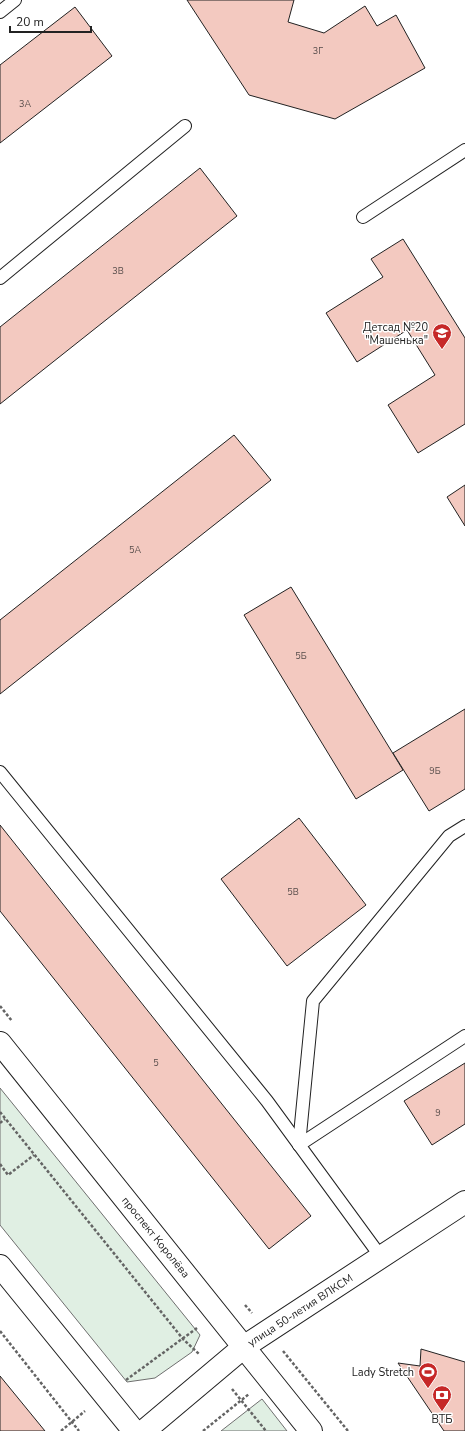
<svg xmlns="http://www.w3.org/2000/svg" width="465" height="1431" viewBox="0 0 465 1431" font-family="'Nunito Sans',sans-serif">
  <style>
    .green { fill: #e0efe3; stroke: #6f6f6f }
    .building { fill: #f3c9c0; stroke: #222 }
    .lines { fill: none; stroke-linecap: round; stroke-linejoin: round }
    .service-casing { stroke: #222; stroke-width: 14 }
    .minor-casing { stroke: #222; stroke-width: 24 }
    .secondary-casing { stroke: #222; stroke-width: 24 }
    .path { stroke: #646464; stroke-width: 2.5; stroke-dasharray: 3 2; stroke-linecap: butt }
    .service { stroke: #fff; stroke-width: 12 }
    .minor { stroke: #fff; stroke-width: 22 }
    .secondary { stroke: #fff; stroke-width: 22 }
    .labels { text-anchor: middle; stroke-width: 3; stroke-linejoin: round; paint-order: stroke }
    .number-label { font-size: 9px; fill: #564c4a }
    .poi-label { font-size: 11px; fill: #222; stroke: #fff; text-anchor: end }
    .street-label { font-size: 11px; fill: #222; stroke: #fff }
  </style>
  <rect width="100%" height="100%" fill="#fff"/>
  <g class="green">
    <path d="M0 1088 200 1335 192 1352 155 1378 127 1382 0 1225Z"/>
    <path d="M262 1399 287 1431H221Z"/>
  </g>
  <g class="building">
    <path d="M187 0H294L288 22 324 33 365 6 377 26 396 15 425 68 335 119 249 95Z"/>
    <path d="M75 7 112 56 0 143V65Z"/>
    <path d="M200 168 237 216 0 404V327Z"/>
    <path d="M403 239 465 338V424L418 453 388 405 435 375 407 330 357 362 326 313 383 277 371 259Z"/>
    <path d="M234 435 271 480 0 694V620Z"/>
    <path d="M465 485V526L447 497Z"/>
    <path d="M291 587 403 770 356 799 244 615Z"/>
    <path d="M465 709V789L429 811 393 753Z"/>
    <path d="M299 818 366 905 287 966 221 879Z"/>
    <path d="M0 825 311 1216 269 1249 0 911Z"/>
    <path d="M465 1063V1124L432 1145 404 1101Z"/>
    <path d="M421 1349 465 1362V1431H444L398 1363 420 1366Z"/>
    <path d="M0 1376 45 1431H0Z"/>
  </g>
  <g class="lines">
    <defs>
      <g id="service">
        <path d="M0 12 15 0"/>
        <path d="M363 217 465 150"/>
        <path d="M0 278 185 126"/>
        <path d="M0 772 267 1101 381 1257"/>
        <path d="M299 1145 313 1001 449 836 465 826"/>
        <path d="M299 1145 465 1036"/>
      </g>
      <path id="minor" d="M144 1431 245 1346 465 1202"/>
      <g id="secondary">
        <path d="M0 1043 311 1431"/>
        <path d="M0 1266 134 1431"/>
      </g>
    </defs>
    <use href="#service" class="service-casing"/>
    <use href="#minor" class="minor-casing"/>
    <use href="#secondary" class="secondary-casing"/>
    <g class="path">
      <path d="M0 1006 12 1021"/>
      <path d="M0 1112 183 1339 199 1354"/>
      <path d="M0 1123 5 1119"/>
      <path d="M0 1164 8 1175 34 1155"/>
      <path d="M245 1305 252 1313"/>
      <path d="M0 1331 79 1431"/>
      <path d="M283 1351 348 1431"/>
      <path d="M126 1380 197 1328"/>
      <path d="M232 1389 266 1431"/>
      <path d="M61 1431 85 1411"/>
      <path d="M203 1431 249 1394"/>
    </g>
    <use href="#service" class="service"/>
    <use href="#minor" class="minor"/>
    <use href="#secondary" class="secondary"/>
  </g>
  <defs>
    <symbol id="school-pin" viewBox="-11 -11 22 30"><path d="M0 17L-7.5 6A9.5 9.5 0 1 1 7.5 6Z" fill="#c62828" stroke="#fff"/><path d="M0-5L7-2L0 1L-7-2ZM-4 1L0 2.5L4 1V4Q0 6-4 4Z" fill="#fff"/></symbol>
    <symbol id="stadium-pin" viewBox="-11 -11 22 30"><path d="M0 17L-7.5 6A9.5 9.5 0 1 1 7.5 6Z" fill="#c62828" stroke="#fff"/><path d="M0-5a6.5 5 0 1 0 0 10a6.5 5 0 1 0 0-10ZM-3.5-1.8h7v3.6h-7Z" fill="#fff"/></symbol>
    <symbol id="bank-pin" viewBox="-11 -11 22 30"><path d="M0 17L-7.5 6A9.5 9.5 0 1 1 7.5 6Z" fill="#c62828" stroke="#fff"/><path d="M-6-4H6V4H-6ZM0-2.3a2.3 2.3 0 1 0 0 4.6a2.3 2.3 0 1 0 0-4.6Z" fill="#fff"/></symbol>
  </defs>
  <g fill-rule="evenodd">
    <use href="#school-pin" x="431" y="322" width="22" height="30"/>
    <use href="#stadium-pin" x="417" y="1361" width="22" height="30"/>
    <use href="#bank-pin" x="431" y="1384" width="22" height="30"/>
  </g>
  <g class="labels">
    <g class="number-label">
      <text x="318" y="54">3Г</text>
      <text x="25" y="107">3А</text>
      <text x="118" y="274">3В</text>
      <text x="135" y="553">5А</text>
      <text x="301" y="659">5Б</text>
      <text x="435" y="774">9Б</text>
      <text x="293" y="895">5В</text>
      <text x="156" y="1066">5</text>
      <text x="438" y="1116">9</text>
    </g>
    <g class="poi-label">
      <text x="428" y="331">Детсад №20<tspan x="428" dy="13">"Машенька"</tspan></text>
      <text x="414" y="1376">Lady Stretch</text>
      <text x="442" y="1423" text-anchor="middle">ВТБ</text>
    </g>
    <g class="street-label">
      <text transform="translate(156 1237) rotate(51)" y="4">проспект Королёва</text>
      <text transform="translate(300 1310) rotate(-33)" y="4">улица 50-летия ВЛКСМ</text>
    </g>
  </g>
  <path d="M10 26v6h81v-6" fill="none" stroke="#222222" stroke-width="2"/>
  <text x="16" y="26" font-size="12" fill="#222222" stroke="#ffffff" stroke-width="3" paint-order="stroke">20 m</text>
</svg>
